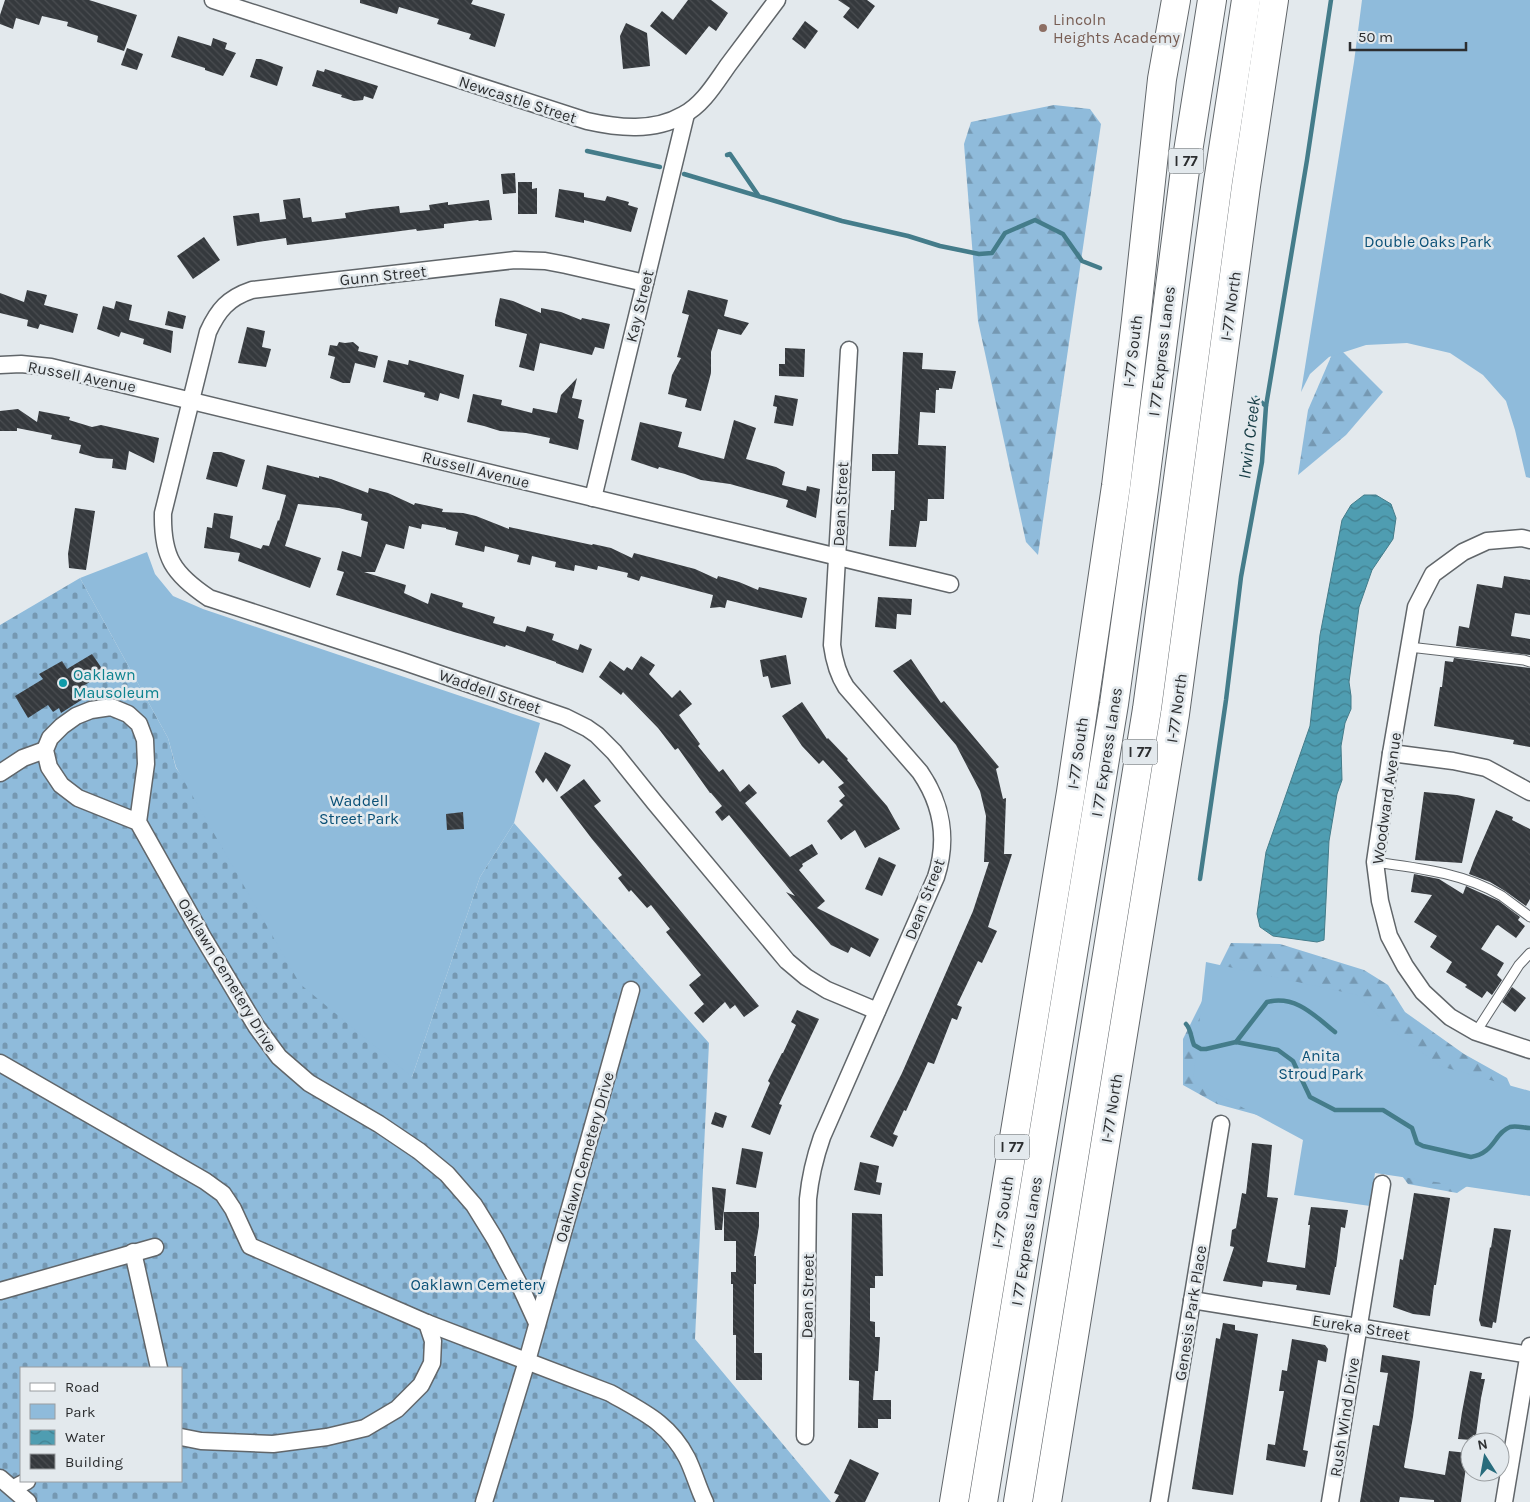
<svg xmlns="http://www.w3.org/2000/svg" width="1530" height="1502" viewBox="0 0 1530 1502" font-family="Karla,sans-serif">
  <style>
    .forest { fill: url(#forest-firs) }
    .cemetery { fill: url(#cemetery-stones); fill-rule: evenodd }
    .park { fill: #8fbbdb }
    .water { fill: url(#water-waves); stroke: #447c8a }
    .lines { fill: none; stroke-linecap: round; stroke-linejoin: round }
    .stream { stroke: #447c8a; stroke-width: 4.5 }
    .building { fill: url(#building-back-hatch) }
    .lane-casing { stroke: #61666a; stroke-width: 11 }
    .street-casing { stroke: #61666a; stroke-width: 19 }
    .highway-casing { stroke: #61666a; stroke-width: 30 }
    .lane { stroke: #fff; stroke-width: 9 }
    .street { stroke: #fff; stroke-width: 16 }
    .highway { stroke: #fff; stroke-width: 28 }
    .education-dot { fill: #8d6e63; stroke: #e3e9ed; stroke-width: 2 }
    .culture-dot { fill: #0f9aa8; stroke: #e3e9ed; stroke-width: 2 }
    .labels { text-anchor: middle; stroke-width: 5; stroke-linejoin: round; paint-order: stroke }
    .shield { fill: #e3e9ed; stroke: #636669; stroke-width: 1 }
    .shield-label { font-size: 15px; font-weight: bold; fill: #2c2e30 }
    .education-label { font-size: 16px; fill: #785e54; stroke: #e3e9ed; text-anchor: start }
    .street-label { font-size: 16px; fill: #2c2e30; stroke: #e3e9ed }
    .park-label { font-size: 16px; fill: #0b5177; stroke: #e3e9ed }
    .culture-label { font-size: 16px; fill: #0d838f; stroke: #e3e9ed; text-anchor: start }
    .water-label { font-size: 18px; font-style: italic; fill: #143a43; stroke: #e3e9ed }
  </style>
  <defs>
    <pattern id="forest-firs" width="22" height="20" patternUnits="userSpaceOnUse" patternTransform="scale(1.25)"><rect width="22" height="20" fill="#8fbbdb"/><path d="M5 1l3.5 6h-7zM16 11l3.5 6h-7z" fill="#7598b2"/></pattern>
    <pattern id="cemetery-stones" width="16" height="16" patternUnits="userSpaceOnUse" patternTransform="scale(1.25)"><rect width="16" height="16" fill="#8fbbdb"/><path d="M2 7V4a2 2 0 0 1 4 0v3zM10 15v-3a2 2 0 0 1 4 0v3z" fill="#7598b2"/></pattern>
    <pattern id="water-waves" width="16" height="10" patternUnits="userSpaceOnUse" patternTransform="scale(1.25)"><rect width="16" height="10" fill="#4f9db1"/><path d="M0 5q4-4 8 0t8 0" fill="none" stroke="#428090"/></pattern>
    <pattern id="building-back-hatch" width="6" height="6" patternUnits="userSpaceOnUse" patternTransform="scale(1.25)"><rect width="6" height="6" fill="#35393d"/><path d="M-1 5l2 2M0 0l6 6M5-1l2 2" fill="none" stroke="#4a4d51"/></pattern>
  </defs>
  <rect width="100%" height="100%" fill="#e3e9ed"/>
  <g class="forest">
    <path d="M1054 105 1090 109 1101 124 1038 555 1026 542 978 321 964 144 971 122Z"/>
    <path d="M1336 345 1383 392 1346 435 1298 475 1308 410Z"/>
    <path d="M1231 943 1280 944 1364 970 1388 985 1405 1012 1464 1054 1507 1078 1514 1094 1503 1162 1457 1193 1408 1184 1372 1135H1330L1217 1104 1183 1085V1039Z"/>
  </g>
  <path class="cemetery" d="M80 578 168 738 176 768 412 1077 480 877 514 823 709 1043 695 1339 831 1502H0V625ZM21 1368H181V1481H21Z"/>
  <g class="park">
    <path d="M1362 0H1530V478L1526 477 1515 430 1506 401 1483 375 1450 353 1407 343 1366 345 1329 357 1310 374 1301 392 1354 62Z"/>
    <path d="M147 552 155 574 173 596 203 609 540 723 514 823 480 877 412 1077 300 984 176 767 168 738 80 578Z"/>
    <path d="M1206 962 1357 995 1397 1034 1440 1066 1530 1091V1196L1375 1173 1370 1206 1294 1195 1303 1140 1193 1081Z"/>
  </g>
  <path class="water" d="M1364 495H1376L1391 504 1396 518 1393 539 1372 570 1359 607 1349 682 1351 696V709L1345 723 1341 746 1342 780 1337 794 1329 841 1324 940 1317 942 1273 936 1260 927 1257 914 1266 852 1310 726 1320 635 1342 520 1351 505Z"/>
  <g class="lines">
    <g class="stream">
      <path d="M587 151 660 167"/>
      <path d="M727 155 730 154 758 195"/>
      <path d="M684 174 842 221 908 236 940 246 979 254 992 253 1005 233 1035 220 1063 234 1082 261 1100 268"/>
      <path d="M1256 398 1266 406"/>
      <path d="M1200 879 1226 700 1241 577 1262 462 1266 406 1307 160 1331 0"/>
      <path d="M1186 1024C1191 1029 1191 1038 1194 1045L1201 1049H1206L1236 1042 1278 1050 1293 1061 1310 1097 1335 1110H1383L1412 1128 1417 1143 1423 1146 1471 1157C1495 1153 1494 1133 1510 1127 1516 1125 1524 1128 1530 1128"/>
      <path d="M1236 1042 1267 1002C1296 995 1314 1015 1335 1032"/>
    </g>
  </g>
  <g class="building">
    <path d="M5 0H89L137 15 124 51 97 42 98 36 67 26 68 22 42 16 39 25 16 18 13 29 0 24V15Z"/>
    <path d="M360 0H473L471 4 505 14 495 47 469 39 471 34 437 24 439 19 399 7 397 14 360 3Z"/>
    <path d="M688 0H711L728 13 716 31 709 26 686 55 650 26 662 11 673 20Z"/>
    <path d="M838 0H867L875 6 858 29 843 17 850 8Z"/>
    <path d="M805 21 818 31 805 49 792 39Z"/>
    <path d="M626 23 647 33 650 66 623 69 620 36Z"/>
    <path d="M178 36 211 46 213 38 227 43 225 49 236 53 223 76 205 70V68L171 57Z"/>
    <path d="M127 48 143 54 137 70 121 65Z"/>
    <path d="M256 59H261L283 67 277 86 250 77Z"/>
    <path d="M325 69 378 86 373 99 364 96 363 100 354 101 341 97 342 95 312 86 317 70 324 72Z"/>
    <path d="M515 173 516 193 503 194 501 174Z"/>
    <path d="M518 182H532V189L537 188V214H518Z"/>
    <path d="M559 189 584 193V197L605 201 607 196 629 202 628 205 638 208 631 232 584 220V223L555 217Z"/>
    <path d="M300 198 303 218 311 217 312 222 346 218 345 213 371 209 399 206 400 213 430 210 429 205 448 202V205L489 200 492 220 479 221 478 220 444 224V228L417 231 416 229 393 232 287 245 286 238 258 242 237 246 233 216 259 213 260 222 286 219 283 200Z"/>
    <path d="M204 237 220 260 193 279 177 256Z"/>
    <path d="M27 290 47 295 44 305 78 314 73 333 40 324 38 329 27 326 28 320 0 313V293L24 302Z"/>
    <path d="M688 290 728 300 724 316 749 323 741 335 718 329 711 352V373L701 411 685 407 687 399 668 394 672 375 681 358 677 357 689 315 682 313Z"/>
    <path d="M500 298 513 301 541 313V308L561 312 581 320 582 318 610 324 604 349 595 347 592 355 540 343 534 371 519 367 527 334 495 326V321Z"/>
    <path d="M116 301 132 305 129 320 173 331 171 353 143 344 144 339 121 332 119 337 97 329 103 306 114 309Z"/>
    <path d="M168 311 186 316 183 329 165 325Z"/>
    <path d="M247 327 265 331 262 347 271 349 266 367 238 363Z"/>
    <path d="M339 342 345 343 353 342 359 347 358 351 378 356 375 368 355 363 350 383H343L330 378 335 357 328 355 330 345 337 346Z"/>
    <path d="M785 348 805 349 804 377 779 376V364H785Z"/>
    <path d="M903 352 923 353 922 369 956 371 952 389 939 388V390H936L935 413 920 412 918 445 946 446 944 499H928L927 521H920L916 547 889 546 891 510H894L895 471H872V454H898Z"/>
    <path d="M388 360 408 365 409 360 464 375 459 399 440 393 438 401 424 397 425 393 383 382Z"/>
    <path d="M577 378 572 398 582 400 578 418 584 420 578 450 549 443 550 438 526 433 500 431 484 426 467 422 473 394 502 400 501 405 532 413 533 408 557 413 561 395Z"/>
    <path d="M775 395 798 399 793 426 774 423 777 407 773 406Z"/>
    <path d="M18 409 37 422 39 411 70 417 69 420 92 427 101 425 159 438 154 463 129 451 126 470 112 468 113 459 97 458 79 453 81 445 51 439 52 435 17 428V431H0V411Z"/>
    <path d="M734 420 756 428 746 459 776 467 785 472 782 485 806 491 807 486 820 489 816 518 786 507 788 500 730 484 701 480 685 474 659 467 658 469 631 460 640 422 682 432 678 447 724 459Z"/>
    <path d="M213 452H221L245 460 237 487 206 479Z"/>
    <path d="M267 465 319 478V476L331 479 368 493 369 488 388 493 414 505 415 503 443 509 442 512 463 513 476 516 509 529V527L592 545 593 544 611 548 632 558 634 553 695 569 717 579 718 576 739 582 758 590 759 587 807 598 802 618 727 600 725 608 720 607 710 608 713 595 641 576 639 581 627 577 628 573 598 566 597 570 575 565 574 571 555 567 556 562 532 556 530 565 517 562 519 555 485 546 484 552 455 545 458 532 446 529V528L422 524 421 529 409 526 404 549 386 544 375 572H364L406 585 404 593 428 604 431 593 463 603 462 607 495 617 493 623 525 632 527 626 554 634 552 640 578 650 580 644 592 649 583 673 556 663V662L506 645 505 647 454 632 336 595 344 572 337 570 342 551 361 557 368 522 361 520 362 514 339 508 298 504 285 546 321 558 310 588 238 561 240 553 204 548 207 527 212 528 214 513 233 516 230 538 261 549 263 545 269 546 278 520 279 521 286 495 262 489Z"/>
    <path d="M75 508 95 511 86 570 69 568 68 554Z"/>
    <path d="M1504 576 1530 580V615L1515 613 1511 636 1530 639V655L1456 646 1459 626 1469 628 1477 584 1502 588Z"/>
    <path d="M878 597 912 599 911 615 897 614 896 629 875 627Z"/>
    <path d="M92 654 105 673 83 686 87 693 81 696 83 699 61 713 59 708 53 712 48 705 28 718 15 696 43 679 39 674 62 661 67 669Z"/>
    <path d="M786 655 791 684 771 688 768 676 763 677 760 660Z"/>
    <path d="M641 656 655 665 649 674 672 698 680 690 692 704 679 715 700 744 698 746 719 772 723 769 740 792 749 784 757 793 745 803 790 857 812 844 818 854 802 864 803 866 799 870 825 901 817 908 879 939 870 957 851 947 848 953 831 945 786 892 795 896 729 815 722 821 715 812 722 806 711 793H710L678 748 675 750 658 728 623 692 621 695 599 677 610 661 624 671 627 667 632 670Z"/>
    <path d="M1454 658 1530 668V747L1513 744 1514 740 1434 726 1440 687H1442L1445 661 1453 662Z"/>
    <path d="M911 659 941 703 944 701 999 767 996 769 1003 799 1006 798 1004 854H1012L988 927 997 931 982 963 978 961 957 1005 962 1007 957 1020 952 1018 934 1064 928 1062 906 1111 904 1110 893 1134 898 1136 893 1147 870 1137 902 1073 973 911 989 862H984L986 816 980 791 956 745 893 671Z"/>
    <path d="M802 702 827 739 828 738 848 759 847 760 887 806 900 829 865 848 855 830 841 840 827 821 843 805 839 801 845 796 838 787 844 783 823 760 819 764 802 746 782 716Z"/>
    <path d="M545 752 571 765 557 792 546 778 543 783 535 772Z"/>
    <path d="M584 779 601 801 594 806 759 1006 744 1017 735 1005 730 1009 725 1002 703 1023 694 1013 704 1004 689 985 701 975 666 932 670 929 651 905 647 908 631 890 629 892 618 878 622 875 592 839 560 797Z"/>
    <path d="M1424 792 1457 795 1475 799 1462 863 1415 860Z"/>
    <path d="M1496 810 1513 817 1512 820 1530 829V899L1526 906 1505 891 1490 882 1469 874 1474 860Z"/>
    <path d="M463 812 464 829 447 830 446 814Z"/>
    <path d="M879 857 896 865 882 896 865 889Z"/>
    <path d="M1414 874 1439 879 1463 894 1466 886 1470 888 1499 901 1520 917 1518 920 1525 926 1516 938 1498 925 1496 926 1481 949 1504 963 1497 975 1502 980 1492 995 1487 991 1482 998 1465 987 1467 985 1446 972 1452 962 1430 947 1437 936 1414 922 1432 895 1411 892Z"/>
    <path d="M1512 987 1526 998 1515 1012 1502 1002Z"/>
    <path d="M797 1010 819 1019 779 1104 782 1105 770 1135 751 1127 770 1083 768 1081 782 1053H783L796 1025 791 1022Z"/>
    <path d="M715 1112 727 1116 723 1128 711 1124Z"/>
    <path d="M1252 1143 1272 1145 1267 1197 1278 1198 1267 1262 1305 1268 1310 1225H1308L1311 1207 1348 1210 1345 1228 1341 1227 1336 1267H1335L1330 1295 1296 1290 1297 1285 1263 1281 1262 1287 1223 1281 1234 1247 1230 1246 1232 1230 1236 1228 1242 1193 1246 1194Z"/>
    <path d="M742 1148 763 1152 756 1188 736 1184Z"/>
    <path d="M860 1162 879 1166 876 1182 882 1183 880 1195 854 1190Z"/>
    <path d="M712 1187 726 1189 722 1230H715Z"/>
    <path d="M1414 1193 1450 1198 1436 1285H1434L1430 1316 1413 1314 1393 1307 1400 1259 1403 1260Z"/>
    <path d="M724 1212H759V1226L754 1256H756V1284H754V1353H762V1380H736V1335H733V1284H731V1272H736V1241H724Z"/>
    <path d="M852 1213 882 1214 883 1276H875V1288H870V1321L875 1322V1337H880L878 1371H875L873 1400H891V1419H878V1428H858L859 1381 849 1380Z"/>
    <path d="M1494 1228 1511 1230 1496 1323 1493 1322 1492 1328 1481 1326 1479 1320 1490 1247 1491 1248Z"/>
    <path d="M1223 1323 1235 1325V1330L1258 1334 1233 1495 1192 1489 1216 1338 1220 1339Z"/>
    <path d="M1292 1339 1325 1345 1328 1349 1326 1362 1318 1360 1303 1450 1308 1451 1305 1467 1266 1460 1268 1444 1275 1445 1284 1391H1279L1282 1370 1287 1371Z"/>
    <path d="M1382 1355 1420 1361 1413 1417 1404 1467 1405 1468 1445 1475 1449 1451 1468 1453 1461 1502H1434V1500L1400 1497 1399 1502H1360L1373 1425 1379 1426 1388 1373 1380 1372Z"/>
    <path d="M1470 1371 1482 1373 1481 1379H1485L1481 1398 1476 1435H1473L1472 1440 1458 1439 1462 1412Z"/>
    <path d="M850 1459 879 1473 865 1502H835L839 1495 834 1493Z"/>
  </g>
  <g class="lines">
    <defs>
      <g id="lane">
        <path d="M1409 647 1524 660 1530 662"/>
        <path d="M1375 862C1418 868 1464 873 1502 896 1511 903 1521 910 1530 917"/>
        <path d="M1476 1032 1519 965 1530 953"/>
      </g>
      <g id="street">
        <path d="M213 0 587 121C618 128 654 132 683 115 703 105 716 82 729 64 745 43 761 21 777 0"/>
        <path d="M645 283 566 265 545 261 515 260 252 290C228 298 218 310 208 332L163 513C162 557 173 574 209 598L402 661 565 717 587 728 597 735 614 752 655 803 787 961 806 977 827 990 877 1011"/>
        <path d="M0 365 21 364 51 367 950 584"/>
        <path d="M593 498 686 114"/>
        <path d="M1530 540 1522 538 1487 541 1463 552 1433 574 1416 607 1391 753 1375 862 1380 901 1389 936 1405 966 1423 992 1450 1017 1476 1032 1530 1050"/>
        <path d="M1391 753 1453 761 1486 768 1530 792"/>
        <path d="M0 773 23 758 45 750"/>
        <path d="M138 822 78 798 61 785 49 767 45 750 50 738 62 726 76 716 91 710 111 707 128 714 139 724 145 740 146 764 138 822 201 934 256 1026 279 1057 309 1083 379 1124 419 1151 447 1174 474 1205 495 1239 521 1288 537 1323"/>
        <path d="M0 1063 205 1181 223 1194 233 1209 250 1246 427 1323 610 1393C643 1412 669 1423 687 1458 694 1472 698 1488 705 1502"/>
        <path d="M133 1252 159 1368"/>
        <path d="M0 1291 155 1247"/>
        <path d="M1192 1300 1530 1355"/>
        <path d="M805 1436 808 1199C810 1178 815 1157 822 1137L936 877C948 840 942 804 920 772L846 687C837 673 834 660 832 645L849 350"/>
        <path d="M181 1437 201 1441 273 1444 327 1437 365 1428 397 1409 421 1385 432 1363 433 1341 427 1323"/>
        <path d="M0 1478 28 1502"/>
        <path d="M14 1488 27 1481"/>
        <path d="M484 1502 527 1361 631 990"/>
        <path d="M1159 1502 1221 1124"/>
        <path d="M1330 1502 1382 1184"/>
        <path d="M1504 1502 1530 1346"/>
      </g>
      <g id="highway">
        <path d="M954 1502 1071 792 1116 486 1136 320 1162 79 1176 0"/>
        <path d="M983 1502 1114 704 1144 489 1184 177 1212 0"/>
        <path d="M1018 1502 1147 709 1218 182 1246 0"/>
        <path d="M1047 1502 1175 714 1246 186 1274 0"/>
      </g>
    </defs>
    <use href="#lane" class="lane-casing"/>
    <use href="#street" class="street-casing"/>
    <use href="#highway" class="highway-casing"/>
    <use href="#lane" class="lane"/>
    <use href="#street" class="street"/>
    <use href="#highway" class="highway"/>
  </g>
  <circle class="education-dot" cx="1043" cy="28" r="5"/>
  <circle class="culture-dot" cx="63" cy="683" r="5"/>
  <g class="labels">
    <g class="shield">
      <rect x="1168.5" y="148.5" width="35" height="25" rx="4"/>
      <rect x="1122.5" y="739.5" width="35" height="25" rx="4"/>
      <rect x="994.5" y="1134.5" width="35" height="25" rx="4"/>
    </g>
    <g class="shield-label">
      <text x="1186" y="166">I 77</text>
      <text x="1140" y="757">I 77</text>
      <text x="1012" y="1152">I 77</text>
    </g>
    <g class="education-label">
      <text x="1053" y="25">Lincoln<tspan x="1053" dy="18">Heights Academy</tspan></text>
    </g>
    <g class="street-label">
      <text transform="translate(518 99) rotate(18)" y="6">Newcastle Street</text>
      <text transform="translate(383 275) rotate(-6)" y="6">Gunn Street</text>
      <text transform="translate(639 306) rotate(-76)" y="6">Kay Street</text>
      <text transform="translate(1230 306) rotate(-82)" y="6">I-77 North</text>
      <text transform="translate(1132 351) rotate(-83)" y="6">I-77 South</text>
      <text transform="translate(1161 351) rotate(-83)" y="6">I 77 Express Lanes</text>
      <text transform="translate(82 376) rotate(11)" y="6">Russell Avenue</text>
      <text transform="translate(476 469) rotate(14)" y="6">Russell Avenue</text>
      <text transform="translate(840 504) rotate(-87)" y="6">Dean Street</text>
      <text transform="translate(490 691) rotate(19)" y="6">Waddell Street</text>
      <text transform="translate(1176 708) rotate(-82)" y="6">I-77 North</text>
      <text transform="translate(1106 752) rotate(-81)" y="6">I 77 Express Lanes</text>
      <text transform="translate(1077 753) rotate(-82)" y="6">I-77 South</text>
      <text transform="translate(1386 798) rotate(-82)" y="6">Woodward Avenue</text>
      <text transform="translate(924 899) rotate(-69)" y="6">Dean Street</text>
      <text transform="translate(228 975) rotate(59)" y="6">Oaklawn Cemetery Drive</text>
      <text transform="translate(1111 1108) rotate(-81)" y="6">I-77 North</text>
      <text transform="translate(584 1157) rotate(-74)" y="6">Oaklawn Cemetery Drive</text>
      <text transform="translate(1002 1212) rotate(-81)" y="6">I-77 South</text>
      <text transform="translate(1026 1241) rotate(-81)" y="6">I 77 Express Lanes</text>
      <text transform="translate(807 1296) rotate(-89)" y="6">Dean Street</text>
      <text transform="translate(1190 1313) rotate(-81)" y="6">Genesis Park Place</text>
      <text transform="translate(1361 1327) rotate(9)" y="6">Eureka Street</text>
      <text transform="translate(1344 1417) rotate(-81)" y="6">Rush Wind Drive</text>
    </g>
    <g class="park-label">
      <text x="1428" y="247">Double Oaks Park</text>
      <text x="359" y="806">Waddell<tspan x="359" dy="18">Street Park</tspan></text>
      <text x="1321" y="1061">Anita<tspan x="1321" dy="18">Stroud Park</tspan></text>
      <text x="478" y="1290">Oaklawn Cemetery</text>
    </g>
    <g class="culture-label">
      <text x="73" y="680">Oaklawn<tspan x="73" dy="18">Mausoleum</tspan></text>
    </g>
    <g class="water-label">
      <text transform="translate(1249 438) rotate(-83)" y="6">Irwin Creek</text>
    </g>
  </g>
  <rect x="20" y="1367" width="162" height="115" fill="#e3e9ed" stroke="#9a9ea1"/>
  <rect x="30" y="1383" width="25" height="8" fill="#ffffff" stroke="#9a9ea1"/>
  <text x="65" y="1392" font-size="15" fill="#2c2e30">Road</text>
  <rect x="30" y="1404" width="25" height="15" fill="#8fbbdb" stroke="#9a9ea1"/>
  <text x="65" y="1417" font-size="15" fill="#2c2e30">Park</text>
  <rect x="30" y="1430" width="25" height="15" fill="url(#water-waves)" stroke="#9a9ea1"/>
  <text x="65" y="1442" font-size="15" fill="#2c2e30">Water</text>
  <rect x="30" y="1454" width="25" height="15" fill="url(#building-back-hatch)" stroke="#9a9ea1"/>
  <text x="65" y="1467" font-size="15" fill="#2c2e30">Building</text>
  <g transform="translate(1485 1457) rotate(349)"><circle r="24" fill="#e3e9ed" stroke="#9a9ea1"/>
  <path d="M0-4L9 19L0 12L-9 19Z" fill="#286c7d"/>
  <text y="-8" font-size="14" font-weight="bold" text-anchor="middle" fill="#2c2e30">N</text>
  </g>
  <path d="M1350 42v8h116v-8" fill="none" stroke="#2c2e30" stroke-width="2.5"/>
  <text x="1358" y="42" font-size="15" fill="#2c2e30" stroke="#e3e9ed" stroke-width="4" paint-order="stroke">50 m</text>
</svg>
